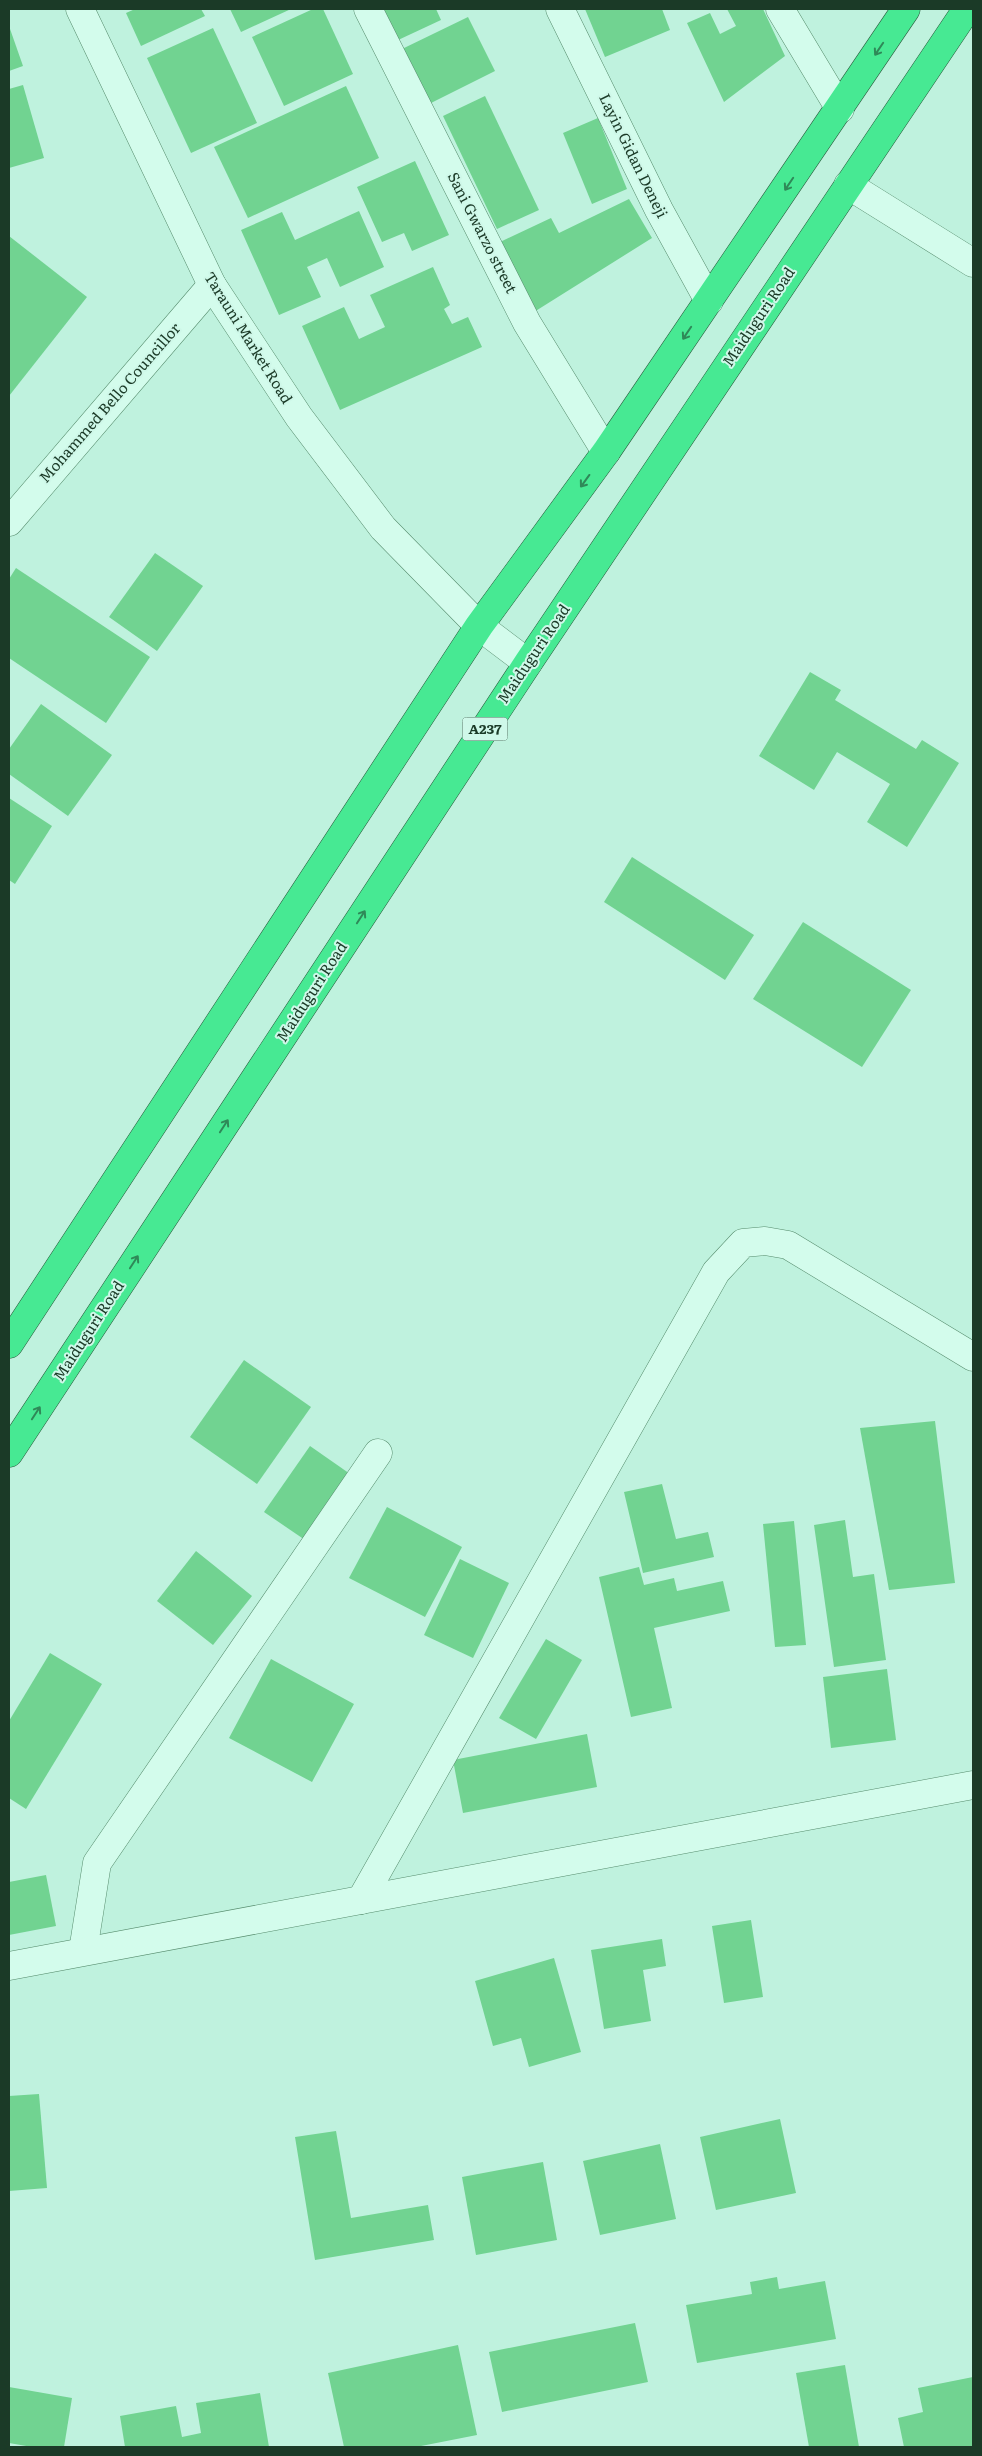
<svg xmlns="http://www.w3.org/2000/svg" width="982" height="2456" viewBox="0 0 982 2456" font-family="Literata,serif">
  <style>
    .building { fill: #71d391 }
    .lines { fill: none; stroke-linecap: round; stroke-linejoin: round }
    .minor-casing { stroke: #568c6d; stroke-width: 29 }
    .highway-casing { stroke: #2a593c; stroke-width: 29 }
    .minor { stroke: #d3fcec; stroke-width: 28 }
    .highway { stroke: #47e993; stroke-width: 28 }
    .oneway { stroke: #2f8958 }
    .labels { text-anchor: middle; stroke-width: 4; stroke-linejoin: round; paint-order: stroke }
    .shield { fill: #cff8e9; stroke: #517361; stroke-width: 1 }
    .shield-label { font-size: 14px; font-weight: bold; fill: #1b3a27 }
    .street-label { font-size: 15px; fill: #1b3a27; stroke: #cff8e9 }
  </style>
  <rect width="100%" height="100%" fill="#bff2de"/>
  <g class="building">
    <path d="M135 9H201L205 16 141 46 126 13Z"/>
    <path d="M230 9H291L241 32Z"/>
    <path d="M313 9H323L353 74 284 106 252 37Z"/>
    <path d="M380 9H436L441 20 396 41Z"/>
    <path d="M585 9H662L670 30 605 57Z"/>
    <path d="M727 9H763L785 56 724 102 687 23 710 13 720 34 736 26Z"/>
    <path d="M468 17 495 71 429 104 402 49Z"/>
    <path d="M9 26 23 66 9 71Z"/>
    <path d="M213 28 257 123 191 153 147 58Z"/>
    <path d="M23 85 44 158 9 168V89Z"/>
    <path d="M346 86 379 158 248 218 214 147Z"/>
    <path d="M485 96 539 210 497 229 443 116Z"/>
    <path d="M598 118 627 189 592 204 563 133Z"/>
    <path d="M415 161 449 235 412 251 404 233 382 242 357 187Z"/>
    <path d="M629 199 652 238 534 312 500 242 551 218 559 233Z"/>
    <path d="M359 211 384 267 340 287 327 258 307 267 321 297 279 315 241 230 282 212 295 240Z"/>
    <path d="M9 236 87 297 9 396Z"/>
    <path d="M433 267 450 305 444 309 452 324 468 317 482 347 340 410 302 326 344 307 359 339 385 327 370 295Z"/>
    <path d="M155 553 203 586 157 651 109 617Z"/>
    <path d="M16 568 150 657 106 723 9 658V579Z"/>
    <path d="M810 672 841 690 835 700 916 749 922 740 959 763 907 847 867 822 890 784 837 752 814 790 759 756Z"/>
    <path d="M41 704 112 755 68 816 9 774V749Z"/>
    <path d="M9 798 52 826 15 884 9 880Z"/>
    <path d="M632 857 754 935 725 980 604 902Z"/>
    <path d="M803 922 911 990 862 1067 753 999Z"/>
    <path d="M244 1360 311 1407 257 1484 190 1437Z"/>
    <path d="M935 1421 955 1583 889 1590 860 1428Z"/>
    <path d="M310 1446 353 1476 308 1542 264 1512Z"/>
    <path d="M662 1484 676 1539 708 1532 714 1557 643 1573 624 1492Z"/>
    <path d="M387 1507 462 1547 425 1617 349 1578Z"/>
    <path d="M845 1520 853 1577 874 1574 886 1660 834 1667 814 1525Z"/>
    <path d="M794 1521 806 1645 775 1647 763 1524Z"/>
    <path d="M196 1551 252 1596 213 1645 157 1601Z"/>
    <path d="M460 1559 509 1583 473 1658 424 1635Z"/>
    <path d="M639 1567 644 1585 674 1578 677 1591 723 1581 730 1611 654 1628 672 1708 631 1717 599 1577Z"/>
    <path d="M546 1639 582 1660 536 1739 499 1718Z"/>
    <path d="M50 1653 102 1684 26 1809 9 1798V1721Z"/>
    <path d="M271 1659 354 1704 312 1782 229 1738Z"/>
    <path d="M887 1669 896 1740 831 1748 823 1677Z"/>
    <path d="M587 1734 597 1787 463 1813 453 1760Z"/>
    <path d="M46 1875 56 1926 9 1935V1882Z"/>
    <path d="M751 1920 763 1997 724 2003 712 1926Z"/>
    <path d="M662 1939 666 1966 643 1970 651 2021 604 2029 591 1950Z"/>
    <path d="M554 1958 581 2052 529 2067 521 2038 493 2046 475 1981Z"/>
    <path d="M39 2094 47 2188 9 2191V2096Z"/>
    <path d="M780 2119 796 2193 716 2210 700 2137Z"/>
    <path d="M336 2131 351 2218 428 2205 434 2240 315 2260 295 2137Z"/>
    <path d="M660 2144 676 2219 600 2235 583 2161Z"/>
    <path d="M543 2162 557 2240 476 2255 462 2177Z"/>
    <path d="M777 2277 779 2289 825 2281 836 2339 697 2363 686 2305 752 2294 750 2282Z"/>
    <path d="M635 2323 648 2382 502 2412 489 2352Z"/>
    <path d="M458 2345 477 2435 416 2447H344L328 2373Z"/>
    <path d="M845 2365 859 2447H809L796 2373Z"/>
    <path d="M973 2377V2447H904L898 2418 923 2412 918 2388Z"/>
    <path d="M9 2387 72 2398 64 2447H32L9 2443Z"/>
    <path d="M260 2393 269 2447H125L120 2416 176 2406 182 2437 201 2433 196 2403Z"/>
  </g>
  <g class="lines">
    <defs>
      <g id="minor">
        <path d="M80 9 212 285 299 417 383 528 479 626 528 663"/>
        <path d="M368 9 527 323 606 452"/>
        <path d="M560 9 659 210 709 301"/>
        <path d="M780 9 840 109"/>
        <path d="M848 185 973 263"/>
        <path d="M9 522 212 285"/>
        <path d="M361 1900 716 1272 743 1243 765 1241 788 1245 973 1357"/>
        <path d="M83 1951 97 1863 378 1453"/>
        <path d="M9 1966 973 1785"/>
      </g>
      <g id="highway">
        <path d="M9 1344 479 626 606 452 906 9"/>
        <path d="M9 1453 528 663 967 9"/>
      </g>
    </defs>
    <use href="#minor" class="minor-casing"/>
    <use href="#highway" class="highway-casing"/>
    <use href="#minor" class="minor"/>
    <use href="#highway" class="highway"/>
  </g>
  <defs><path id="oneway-shaft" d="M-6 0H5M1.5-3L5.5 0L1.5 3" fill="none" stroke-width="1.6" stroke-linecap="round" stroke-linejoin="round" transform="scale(1.25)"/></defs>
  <g class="oneway">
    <use href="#oneway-shaft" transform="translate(879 49) rotate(124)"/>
    <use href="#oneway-shaft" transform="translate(789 184) rotate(124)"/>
    <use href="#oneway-shaft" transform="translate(687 333) rotate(124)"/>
    <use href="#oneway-shaft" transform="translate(585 481) rotate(126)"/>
    <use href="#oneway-shaft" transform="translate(361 917) rotate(-57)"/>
    <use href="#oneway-shaft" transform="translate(224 1126) rotate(-57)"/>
    <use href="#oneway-shaft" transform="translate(134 1262) rotate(-57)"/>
    <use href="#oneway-shaft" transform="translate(36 1413) rotate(-57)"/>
  </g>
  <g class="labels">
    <rect class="shield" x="462.5" y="717.5" width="45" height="23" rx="4"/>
    <g class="shield-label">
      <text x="485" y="734">A237</text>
    </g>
    <g class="street-label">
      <text transform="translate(633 156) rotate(64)" y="5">Layin Gidan Deneji</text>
      <text transform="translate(482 233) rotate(63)" y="5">Sani Gwarzo street</text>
      <text transform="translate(759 317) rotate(-56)" y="5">Maiduguri Road</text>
      <text transform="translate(248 338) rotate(58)" y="5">Tarauni Market Road</text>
      <text transform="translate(110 403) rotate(-49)" y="5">Mohammed Bello Councillor</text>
      <text transform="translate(534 654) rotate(-56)" y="5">Maiduguri Road</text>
      <text transform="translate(312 992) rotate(-57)" y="5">Maiduguri Road</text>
      <text transform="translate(89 1331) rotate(-57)" y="5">Maiduguri Road</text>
    </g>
  </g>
  <rect width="982" height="2456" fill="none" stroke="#1b3a27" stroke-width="20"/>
</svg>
